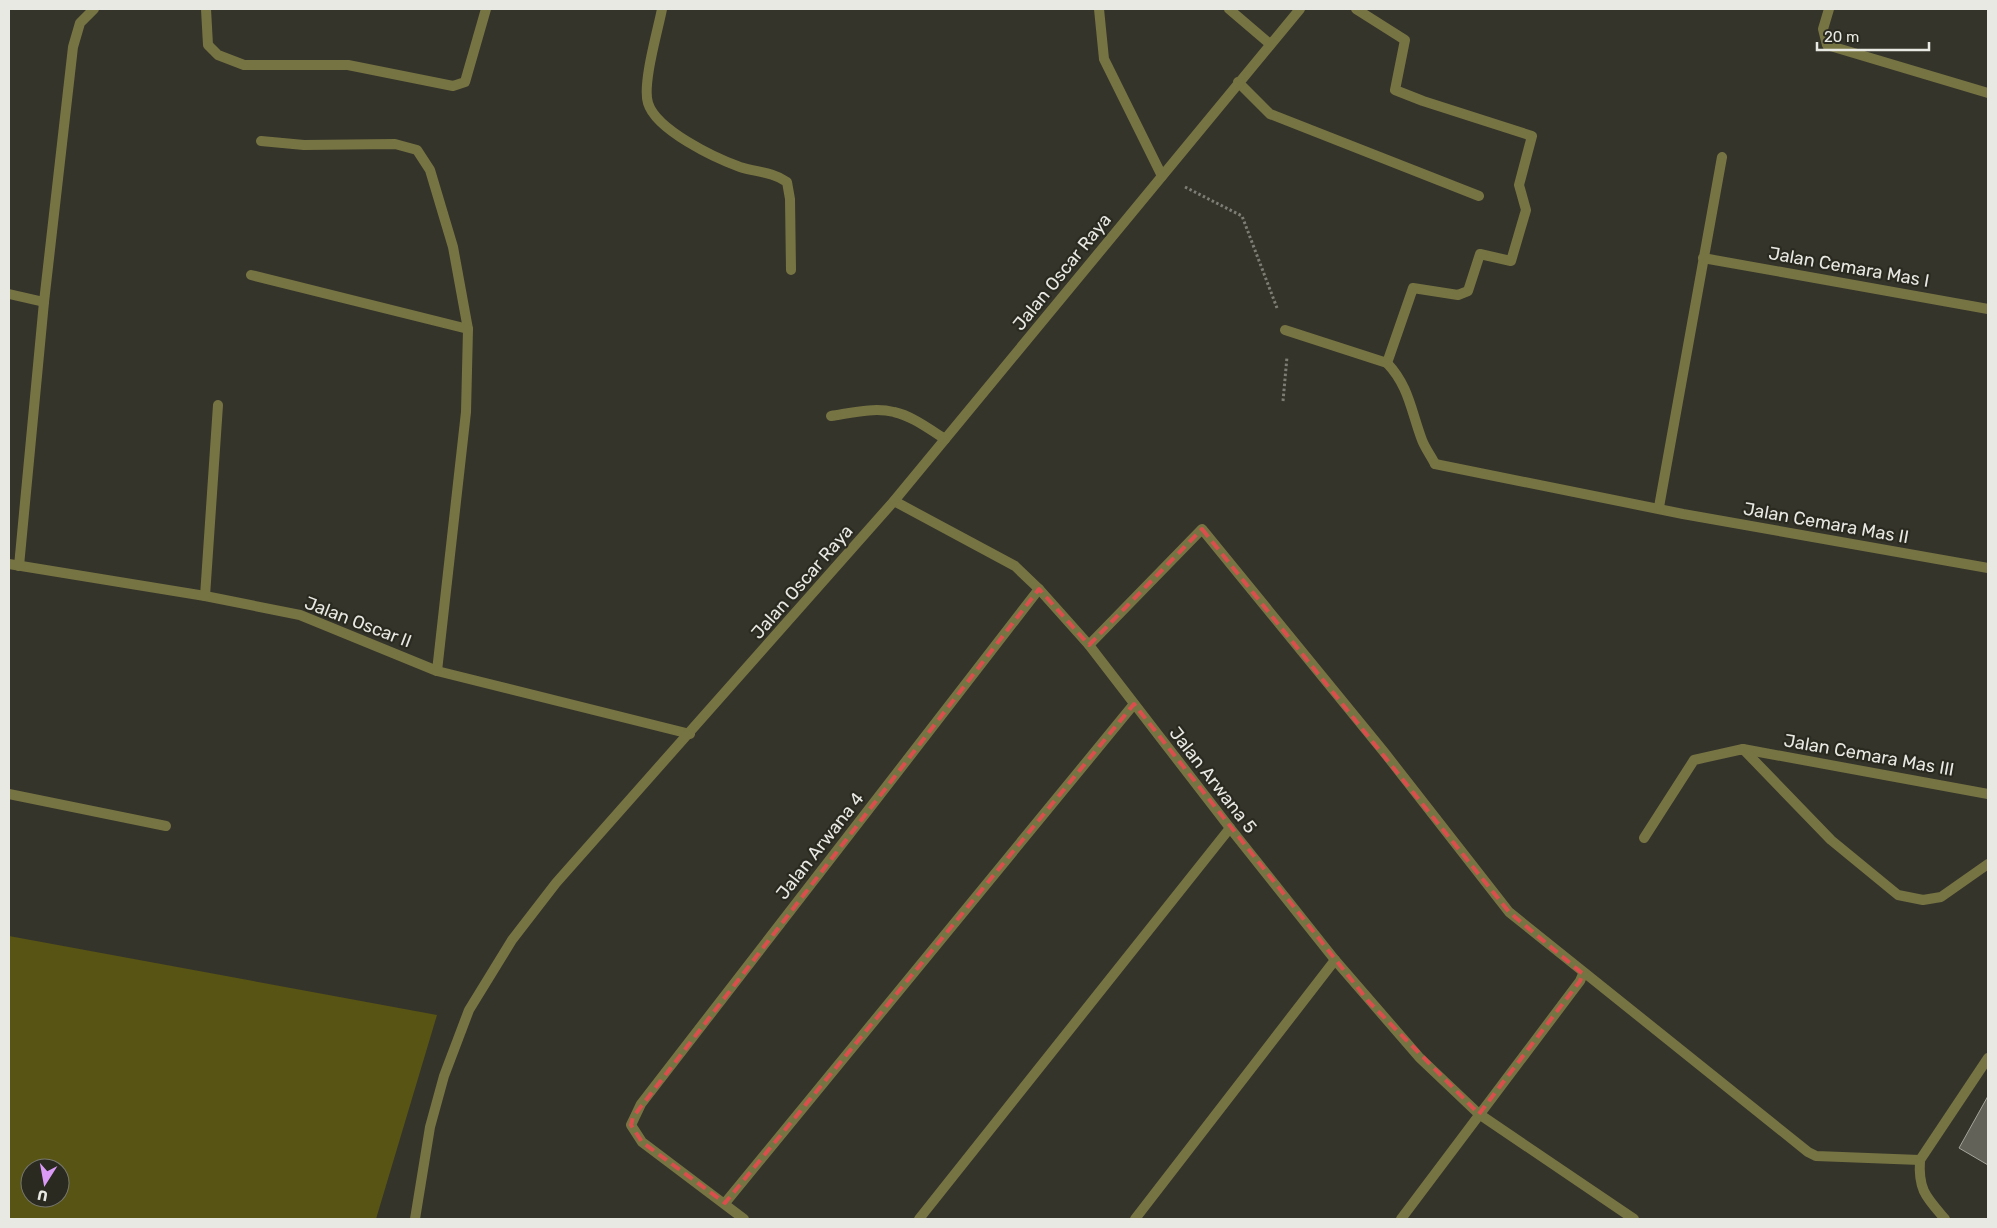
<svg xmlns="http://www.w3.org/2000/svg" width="1997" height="1228" viewBox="0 0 1997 1228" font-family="Rubik,sans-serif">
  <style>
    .green { fill: #585414; fill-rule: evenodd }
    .building { fill: #626258; stroke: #a5a59a }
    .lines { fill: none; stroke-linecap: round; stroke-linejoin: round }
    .path { stroke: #7d7d75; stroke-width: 3; stroke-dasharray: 2.5 2.5; stroke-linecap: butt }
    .service { stroke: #777443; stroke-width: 10 }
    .minor { stroke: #777443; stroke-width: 10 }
    .tertiary { stroke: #777443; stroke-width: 10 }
    .marked { fill: none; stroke: #da4f4d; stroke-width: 4; stroke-dasharray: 10 6; stroke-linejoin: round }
    .labels { text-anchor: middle; stroke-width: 4.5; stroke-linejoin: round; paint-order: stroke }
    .street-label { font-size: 18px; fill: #e9e9e3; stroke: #2a2a21 }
  </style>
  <rect width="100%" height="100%" fill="#34342b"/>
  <path class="green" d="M9 936 437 1015 376 1219H9ZM30 1168H60V1198H30Z"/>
  <path class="building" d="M1988 1096V1165L1959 1148Z"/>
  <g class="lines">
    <g class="path">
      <path d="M1185 187 1242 216 1277 308"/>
      <path d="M1283 401 1287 357"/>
    </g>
    <g class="service">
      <path d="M1356 9 1405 40 1395 90 1423 101 1532 136 1519 185 1526 210 1511 261 1480 254 1468 291 1458 295 1413 288 1387 363C1409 386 1411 411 1422 440 1425 448 1431 456 1435 464"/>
      <path d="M1238 82 1270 114 1479 196"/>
      <path d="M1285 330 1387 363"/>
      <path d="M831 416C851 413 874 407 894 412 912 416 929 429 945 439"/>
    </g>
    <g class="minor">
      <path d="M206 9 208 45 218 55 244 65H348L453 86 465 82 486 9"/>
      <path d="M662 9C658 30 642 84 648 103 656 130 715 158 740 167 755 172 773 172 787 182L790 199 791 270"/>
      <path d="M1099 9 1104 59 1162 176"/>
      <path d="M1229 9 1270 44"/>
      <path d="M1829 9 1823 29 1827 45 1988 93"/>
      <path d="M261 141 304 145 395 144 417 150 430 170 453 247 468 329 466 412 437 671"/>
      <path d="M1703 258 1988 309"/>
      <path d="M251 275 468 329"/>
      <path d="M9 294 44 302"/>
      <path d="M1435 464 1683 514 1988 568"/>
      <path d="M894 501 1015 566 1039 589 1089 645 1230 828 1335 960 1419 1057 1479 1114 1634 1219"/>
      <path d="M1659 507 1722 157"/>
      <path d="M9 564 205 596 300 615 437 671 690 734"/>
      <path d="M19 566 44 302 73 47 80 23 94 9"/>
      <path d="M205 596 218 405"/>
      <path d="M1089 645 1202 529 1384 752 1509 912 1808 1152 1816 1156 1920 1160"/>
      <path d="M1743 749 1988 794"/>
      <path d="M9 794 166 826"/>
      <path d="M1644 838 1694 760 1743 749 1831 840 1898 895 1923 900 1941 897 1988 864"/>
      <path d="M725 1203 1134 704"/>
      <path d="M744 1219 642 1142 631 1125 641 1104 1039 589"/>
      <path d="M919 1219 1230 828"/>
      <path d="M1135 1219 1335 960"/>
      <path d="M1401 1219 1580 981 1583 974"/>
      <path d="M1945 1219C1926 1197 1918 1190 1920 1160L1988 1058"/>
    </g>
    <path class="tertiary" d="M415 1219 430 1127 444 1076 469 1010 512 940 556 883 894 501 1300 9"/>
  </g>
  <path class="marked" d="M1202 529 1509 912 1583 974 1580 981 1479 1114 1369 1002 1134 704 725 1203 642 1142 631 1125 633 1117 1039 589 1089 645Z"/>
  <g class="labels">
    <g class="street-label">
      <text transform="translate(1849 267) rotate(10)" y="6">Jalan Cemara Mas I</text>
      <text transform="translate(1062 272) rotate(-51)" y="6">Jalan Oscar Raya</text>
      <text transform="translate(1826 523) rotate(10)" y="6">Jalan Cemara Mas II</text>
      <text transform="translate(802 582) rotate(-49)" y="6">Jalan Oscar Raya</text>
      <text transform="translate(358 622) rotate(21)" y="6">Jalan Oscar II</text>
      <text transform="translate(1869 755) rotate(10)" y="6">Jalan Cemara Mas III</text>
      <text transform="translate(1213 780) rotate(52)" y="6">Jalan Arwana 5</text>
      <text transform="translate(820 846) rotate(-52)" y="6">Jalan Arwana 4</text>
    </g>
  </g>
  <rect width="1997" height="1228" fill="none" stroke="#e9e9e3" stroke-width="20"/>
  <g transform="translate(45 1183) rotate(191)"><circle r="24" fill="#2a2a21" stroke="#76766f"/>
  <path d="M0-4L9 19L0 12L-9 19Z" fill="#db9af6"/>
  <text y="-8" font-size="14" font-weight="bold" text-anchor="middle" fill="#e9e9e3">U</text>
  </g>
  <path d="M1817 42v8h112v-8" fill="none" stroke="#e9e9e3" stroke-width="2.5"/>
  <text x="1824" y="42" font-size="15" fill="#e9e9e3" stroke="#2a2a21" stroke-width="4" paint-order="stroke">20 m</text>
</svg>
